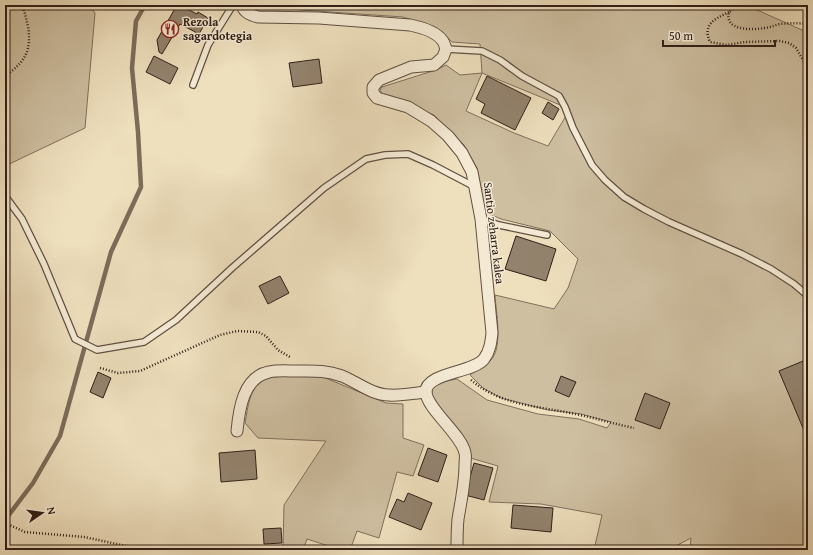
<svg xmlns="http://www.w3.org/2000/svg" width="813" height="555" viewBox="0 0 813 555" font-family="'Gentium Book Plus',serif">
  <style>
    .green { fill: #cebfa1; stroke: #80705d; fill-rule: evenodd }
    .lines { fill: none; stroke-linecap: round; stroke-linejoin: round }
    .stream { stroke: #7c6c5a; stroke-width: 4.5 }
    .building { fill: #93836e; stroke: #312019 }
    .lane-casing { stroke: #605042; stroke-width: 8 }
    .street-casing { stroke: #605042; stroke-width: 13 }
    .path { stroke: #312019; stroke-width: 2.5; stroke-dasharray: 1 2; stroke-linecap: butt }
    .lane { stroke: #f4ead4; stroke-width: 5.5 }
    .street { stroke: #f4ead4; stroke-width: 11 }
    .labels { text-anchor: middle; stroke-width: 3; stroke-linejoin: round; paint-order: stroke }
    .poi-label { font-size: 12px; font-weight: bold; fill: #312019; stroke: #f4ead4; text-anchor: start }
    .street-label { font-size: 12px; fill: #312019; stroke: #f4ead4 }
  </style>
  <rect width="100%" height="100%" fill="#eedfbd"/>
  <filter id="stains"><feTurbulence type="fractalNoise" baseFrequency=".005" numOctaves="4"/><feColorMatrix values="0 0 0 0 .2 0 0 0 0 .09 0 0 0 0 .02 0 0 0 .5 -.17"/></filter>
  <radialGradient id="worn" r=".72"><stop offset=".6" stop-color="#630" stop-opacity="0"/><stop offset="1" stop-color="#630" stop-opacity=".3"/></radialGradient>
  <g class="green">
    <path d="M5 5H89L95 13 85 128 5 166Z"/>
    <path d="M257 5H746L802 30 808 31V550H690L691 538 668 550H594L602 515 541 504 489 502 498 466 467 457 435 406 430 392C436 382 446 381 457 379L487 400 538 414 579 419 607 428 611 422 581 414 548 410 501 398 483 388 470 375C477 370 486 366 491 360 503 347 496 312 495 295L554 309 568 288 578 259 550 231 501 219 485 212 477 168 464 145 434 115 382 94 380 90 382 87 436 70 446 65 460 75 482 73 480 44 452 42 443 33 428 25 403 17 258 7ZM482 73 570 109 548 146 514 133 466 111Z"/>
    <path d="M282 376 323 377 386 403 403 404V438L424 445 413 476 397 472 379 538 357 531 350 550H341L307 539 303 550H283L284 505 326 441 258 438 245 423C248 408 249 386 266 379 270 377 277 377 282 376Z"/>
  </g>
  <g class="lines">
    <path class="stream" d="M5 520 33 483 60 436 111 252 141 187 138 132 132 68 136 21 145 5"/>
  </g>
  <g class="building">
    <path d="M177 5H191L189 10 197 14 198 12 208 18 199 34 180 24 162 54 159 52 157 40Z"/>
    <path d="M154 56 178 68 170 84 146 72Z"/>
    <path d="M319 59 322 83 293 87 289 63Z"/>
    <path d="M487 76 531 98 515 130 481 113 485 104 476 99Z"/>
    <path d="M548 102 559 109 553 120 542 113Z"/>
    <path d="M516 236 556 249 546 281 505 269Z"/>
    <path d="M280 276 289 293 268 304 259 286Z"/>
    <path d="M808 359V440L779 371Z"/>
    <path d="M98 372 111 378 103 398 90 392Z"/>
    <path d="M561 376 576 382 569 397 555 391Z"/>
    <path d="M645 393 670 403 660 429 635 420Z"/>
    <path d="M428 448 447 455 438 482 418 475Z"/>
    <path d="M255 450 257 479 221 482 219 453Z"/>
    <path d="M474 463 493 468 484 500 465 495Z"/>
    <path d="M408 493 432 503 421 530 389 517 397 499 404 502Z"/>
    <path d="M513 505 553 508 551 532 511 528Z"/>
    <path d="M281 528 282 543 264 544 263 529Z"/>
  </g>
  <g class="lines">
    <defs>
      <g id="lane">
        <path d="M446 49 482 51 500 60 522 76 559 96 565 107 573 128 592 165 605 180 624 197 644 209 669 222 742 254 771 269 794 284 808 296"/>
        <path d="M193 85 208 45 233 5"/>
        <path d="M5 196 22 219 44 264 75 339 97 350 144 342 176 320 232 268 324 188 366 159 385 155 408 154 433 165 475 187"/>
        <path d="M481 219 499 225 547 235"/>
      </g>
      <g id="street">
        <path d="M242 5C244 13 251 15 258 17L319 18 410 25C420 27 435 31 442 40 444 42 445 46 446 49L443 57 434 65 411 67 379 80 373 87V93L377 98 408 107 431 121 448 136 462 153 472 172 481 219 492 333C491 342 490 351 484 359 473 373 425 373 426 392 426 408 462 435 465 453 466 456 465 461 465 465 465 483 461 501 458 519 457 529 457 540 457 550"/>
        <path d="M237 431C239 410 243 377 269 372 278 370 288 371 297 371 314 371 325 370 342 376 357 382 372 395 389 395 401 396 414 393 426 392"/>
      </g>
    </defs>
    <use href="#lane" class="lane-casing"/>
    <use href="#street" class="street-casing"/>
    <g class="path">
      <path d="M741 5 729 12C724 31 752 30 764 28 770 28 774 25 780 24 789 23 799 23 808 24"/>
      <path d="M729 12C715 19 702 24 710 42L727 45 745 42 780 41 789 43 796 48 808 68"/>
      <path d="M5 76C25 62 32 51 28 26 26 19 25 12 22 5"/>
      <path d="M100 368 118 373 140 371 220 335 237 331 258 332 266 336 278 350 290 357"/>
      <path d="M471 380C503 407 541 406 580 415 598 419 615 424 634 428"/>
      <path d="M5 523 25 532 84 537 145 550"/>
    </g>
    <use href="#lane" class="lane"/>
    <use href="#street" class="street"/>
  </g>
  <defs>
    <symbol id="restaurant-ring" viewBox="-11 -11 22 22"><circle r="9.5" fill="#f4ead4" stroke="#8f2418" stroke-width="1.5"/><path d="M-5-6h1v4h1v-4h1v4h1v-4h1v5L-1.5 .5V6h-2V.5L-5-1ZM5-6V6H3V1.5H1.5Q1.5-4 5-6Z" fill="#8f2418"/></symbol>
  </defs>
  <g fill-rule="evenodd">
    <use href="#restaurant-ring" x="160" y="19" width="20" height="20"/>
  </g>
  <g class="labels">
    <g class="poi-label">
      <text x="183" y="26">Rezola<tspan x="183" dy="14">sagardotegia</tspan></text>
    </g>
    <g class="street-label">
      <text transform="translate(494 233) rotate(83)" y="4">Santio zeharra kalea</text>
    </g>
  </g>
  <rect width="813" height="555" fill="none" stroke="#eedfbd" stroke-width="20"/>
  <rect x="6" y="6" width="801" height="543" fill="none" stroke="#312019" stroke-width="2"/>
  <rect x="10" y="10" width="793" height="535" fill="none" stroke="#312019"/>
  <g transform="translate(42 513) rotate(77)" stroke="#f4ead4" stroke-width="3" paint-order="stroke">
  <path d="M0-3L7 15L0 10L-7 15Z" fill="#312019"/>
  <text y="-6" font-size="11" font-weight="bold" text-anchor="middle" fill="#312019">N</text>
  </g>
  <path d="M663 40v6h112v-6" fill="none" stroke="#312019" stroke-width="2"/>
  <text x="669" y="40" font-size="12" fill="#312019" stroke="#f4ead4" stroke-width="3" paint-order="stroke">50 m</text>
  <rect width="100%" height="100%" filter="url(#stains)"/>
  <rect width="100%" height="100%" fill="url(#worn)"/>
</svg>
